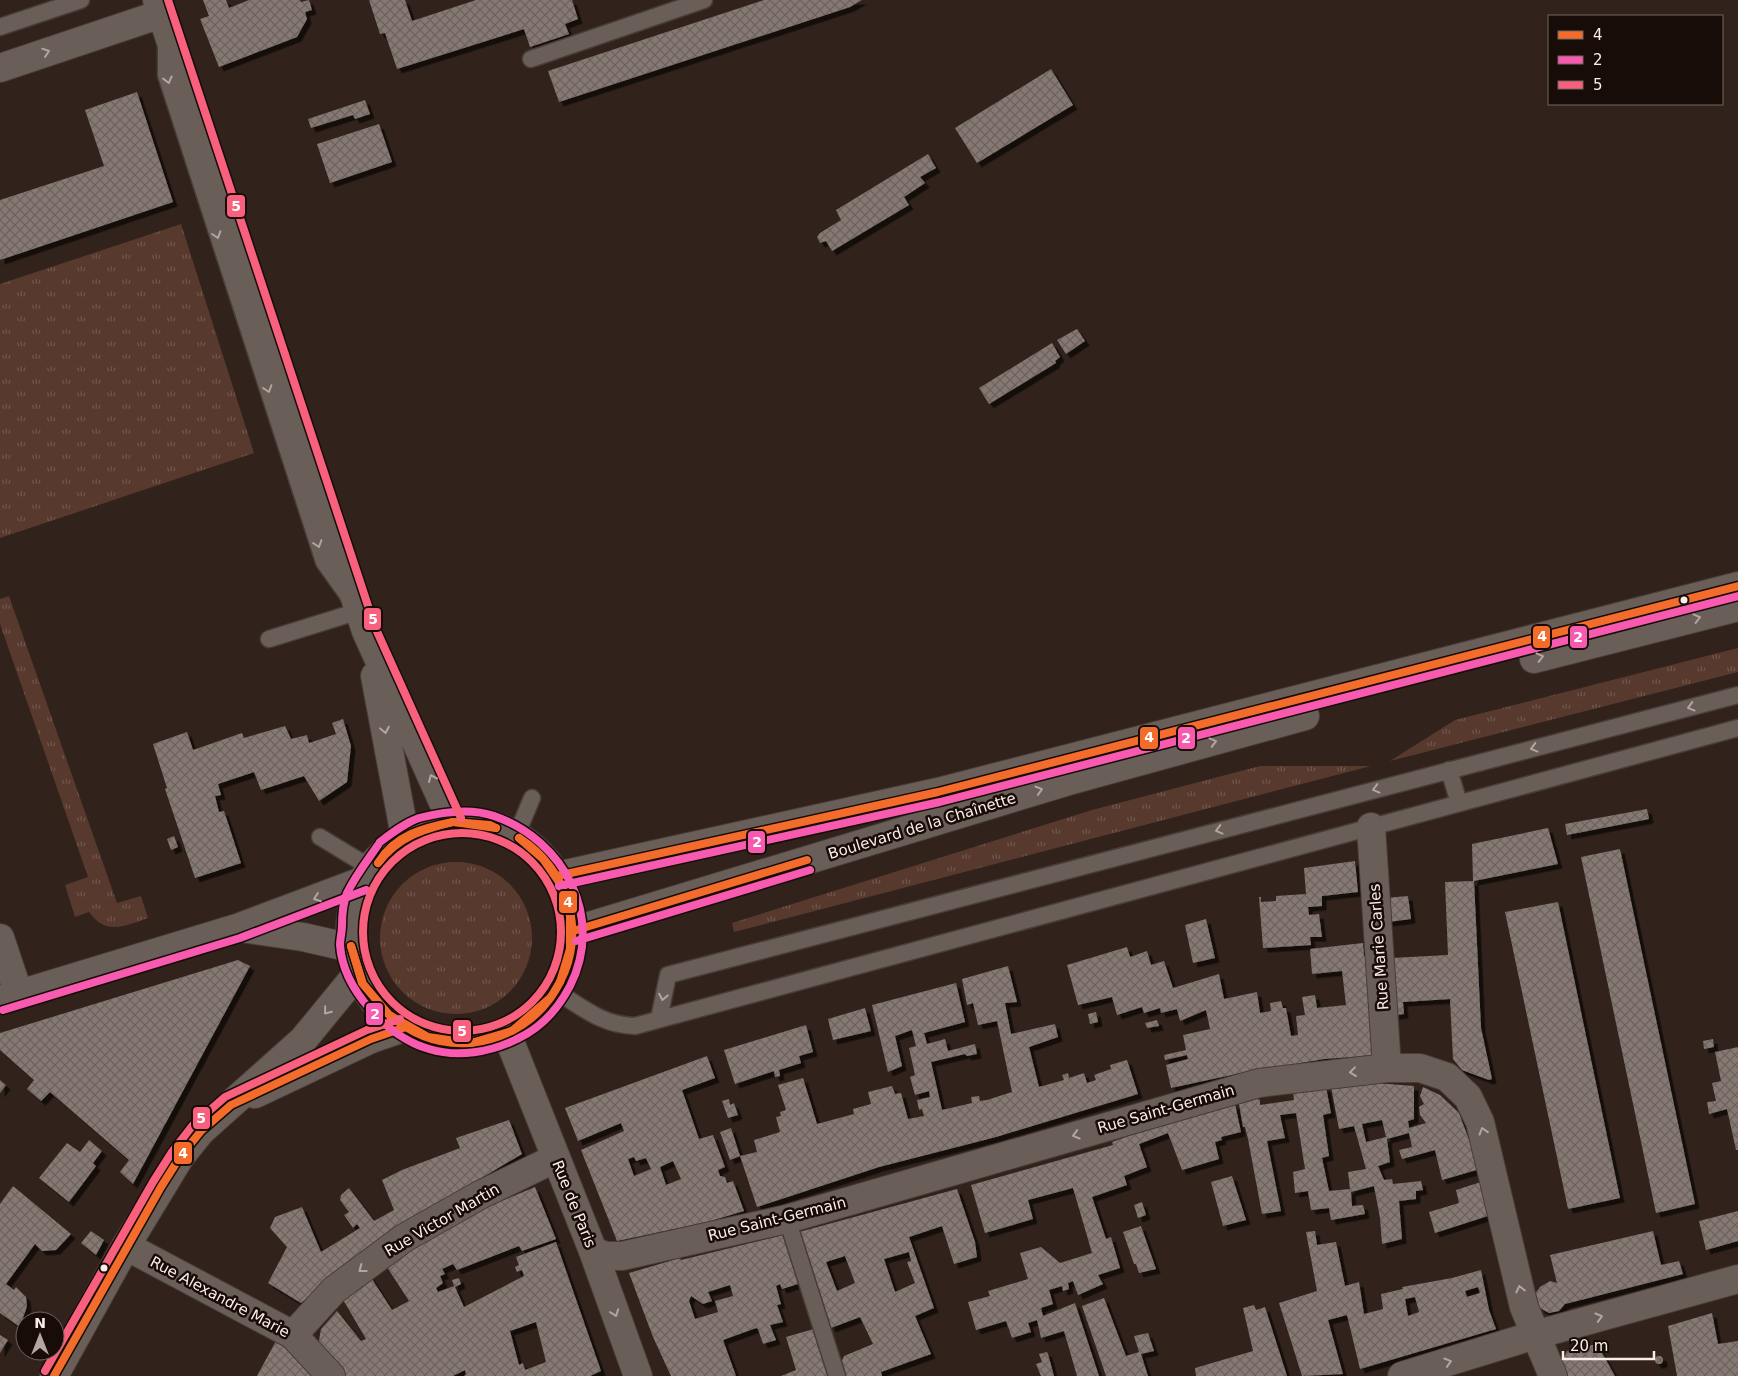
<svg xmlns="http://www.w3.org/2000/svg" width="1738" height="1376" viewBox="0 0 1738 1376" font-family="'DejaVu Sans',sans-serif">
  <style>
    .grass { fill: url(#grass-tufts) }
    .building { fill: url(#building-cross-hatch); fill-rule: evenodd; filter: url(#shadow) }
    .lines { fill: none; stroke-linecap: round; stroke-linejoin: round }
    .service-casing { stroke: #493d39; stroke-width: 19 }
    .minor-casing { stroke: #493d39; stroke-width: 30 }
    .secondary-casing { stroke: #493d39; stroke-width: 30 }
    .service { stroke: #6a5e59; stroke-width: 16 }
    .minor { stroke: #6a5e59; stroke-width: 28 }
    .secondary { stroke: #6a5e59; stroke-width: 28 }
    .bus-1-casing { stroke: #170c07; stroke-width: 11 }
    .bus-2-casing { stroke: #170c07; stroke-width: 11 }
    .bus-3-casing { stroke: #170c07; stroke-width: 11 }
    .bus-1 { stroke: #f36c2b; stroke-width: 8 }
    .bus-2 { stroke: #f75aaf; stroke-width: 8 }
    .bus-3 { stroke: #f8607d; stroke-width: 8 }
    .oneway { stroke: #b3a6a0 }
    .bus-dot { fill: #fcede8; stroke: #170c07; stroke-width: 2 }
    .labels { text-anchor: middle; stroke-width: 5; stroke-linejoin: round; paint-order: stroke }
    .street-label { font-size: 15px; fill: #fcede8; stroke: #170c07 }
    .line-badge { stroke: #170c07; stroke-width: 2 }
    .badge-label { font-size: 14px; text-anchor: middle; font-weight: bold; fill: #fff }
  </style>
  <defs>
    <pattern id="grass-tufts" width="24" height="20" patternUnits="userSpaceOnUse" patternTransform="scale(1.25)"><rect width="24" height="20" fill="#57392e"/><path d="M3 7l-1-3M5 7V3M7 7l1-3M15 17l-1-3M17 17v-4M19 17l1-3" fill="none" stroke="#70564c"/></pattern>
    <pattern id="building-cross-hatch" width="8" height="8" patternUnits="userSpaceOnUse" patternTransform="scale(1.25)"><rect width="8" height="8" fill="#867872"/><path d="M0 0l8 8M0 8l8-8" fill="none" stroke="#6c625e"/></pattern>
    <filter id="shadow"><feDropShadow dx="4.5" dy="4.5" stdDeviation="0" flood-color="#0009"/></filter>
  </defs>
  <rect width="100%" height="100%" fill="#31221c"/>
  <g class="grass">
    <path d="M181 224 254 453 0 538V284Z"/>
    <path d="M9 596 117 903 141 896 148 918C125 926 106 936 89 912L75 917 65 885 88 877 0 624V599Z"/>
    <path d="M1738 648V672L1390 761 1455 720Z"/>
    <path d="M1260 766H1371L734 932 732 923 1092 810Z"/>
    <circle cx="456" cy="938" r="76"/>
  </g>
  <g class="building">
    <path d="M203 0H226L229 8 249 0H300L301 2 309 0 312 10 305 12 307 19 297 37 219 67 200 19 209 16Z"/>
    <path d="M369 0H405L412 21 476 0H572L578 19 565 24 569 34 530 47 524 29 397 69 385 33 380 34Z"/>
    <path d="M764 0H862L850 7 559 102 548 71Z"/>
    <path d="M1051 69 1073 105 977 163 955 128Z"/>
    <path d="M137 92 173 202 0 260V200L104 166 85 110Z"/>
    <path d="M365 100 370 114 355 119 353 115 311 128 308 119Z"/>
    <path d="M379 124 392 162 330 183 317 144Z"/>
    <path d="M928 154 936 168 920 177 925 183 904 197 909 205 832 251 826 241 820 243 817 237 820 233 841 220 836 210Z"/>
    <path d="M1077 329 1085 341 1066 354 1057 340Z"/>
    <path d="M1052 343 1060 357 1055 361 1056 363 989 404 979 388Z"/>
    <path d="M343 719 351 746 347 782 319 801 304 776 261 790 254 772 218 784 221 795 215 796 219 812 224 811 241 863 195 878 165 789 167 788 153 744 187 732 193 750 242 733 244 738 285 726 291 739 307 735 309 743 336 734 332 723Z"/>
    <path d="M1647 809 1649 819 1567 835 1565 824Z"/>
    <path d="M1548 828 1558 864 1474 881 1481 1028 1492 1079 1489 1080 1462 1070 1453 1059 1450 999 1403 1002 1404 1014 1395 1015 1391 958 1448 955 1445 882 1473 881 1472 844Z"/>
    <path d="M174 836 178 847 171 850 167 839Z"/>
    <path d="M1620 849 1695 1204 1656 1213 1581 857Z"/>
    <path d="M1355 861 1358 892 1322 896V906L1308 907 1309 915 1319 914 1322 937H1310L1311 945 1263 948 1259 897H1261V902L1276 901V896L1306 894 1304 868Z"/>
    <path d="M1408 896 1411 919 1388 922 1385 898Z"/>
    <path d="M1558 902 1620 1198 1568 1209 1505 912Z"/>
    <path d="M1206 919 1215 958 1193 963 1185 925Z"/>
    <path d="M1363 943 1364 956H1375L1380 1055 1324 1059 1236 1074 1171 1088 1166 1065 1188 1059 1187 1055 1165 1060 1164 1055 1186 1050 1183 1035 1210 1029 1206 1010 1180 1021 1177 1009 1161 1013 1160 1008 1144 1013 1142 1007 1117 1015 1112 997 1078 1005 1067 965 1127 947 1130 957 1147 951 1151 965 1164 961 1173 988 1219 974 1224 999 1257 992 1260 1013 1271 1011 1270 1003 1281 1001 1283 1008H1286L1291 1036 1298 1035 1296 1016 1305 1015 1302 997 1315 995 1317 1008 1346 1005 1342 971 1312 974 1310 949Z"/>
    <path d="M238 960 250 966 133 1184 120 1172 129 1160 50 1092 41 1101 27 1089 34 1080 0 1050V1033Z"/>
    <path d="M1008 966 1017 1002 1005 1003 1011 1034 1055 1024 1058 1037 1029 1047 1039 1087 1064 1080 1062 1075 1068 1073 1069 1078 1084 1073 1087 1083 1096 1080 1094 1075 1111 1069 1110 1065 1127 1060 1138 1094 996 1137 879 1167 757 1207 740 1156 757 1152 754 1140 780 1132 776 1117 781 1116 780 1112 786 1110 778 1085 803 1078 817 1124 854 1114 853 1109 871 1104 868 1092 892 1086 895 1094 901 1093 908 1119 924 1116 922 1109 919 1110 917 1100 930 1097 929 1091 915 1095 910 1077 915 1075 909 1048 916 1046 912 1030 895 1036 902 1066 888 1072 872 1005 956 983 965 1022 924 1033 927 1044 945 1039 948 1051 975 1044 977 1054 967 1056 965 1054 931 1062 942 1110 972 1103 971 1097 979 1096 980 1101 987 1100 1012 1092 997 1021 978 1025 973 1003 967 1005 962 979Z"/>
    <path d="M865 1008 871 1031 833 1040 828 1019Z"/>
    <path d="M1096 1012 1098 1022 1090 1024 1088 1014Z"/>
    <path d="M1157 1020 1159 1026 1147 1028 1145 1023Z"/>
    <path d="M806 1025 813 1052 799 1056 801 1063 779 1070 780 1076 775 1077 774 1071 735 1084 724 1050Z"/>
    <path d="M1713 1039 1714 1047 1704 1049 1703 1041Z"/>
    <path d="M1738 1047V1150H1736L1727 1109 1709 1114 1707 1102 1716 1101 1712 1083 1721 1081 1715 1052Z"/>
    <path d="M707 1056 715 1078 682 1090 699 1139 713 1135 725 1167 718 1170 720 1176 725 1177 727 1183 733 1181 744 1211 707 1222 617 1241 581 1150 624 1131 621 1123 578 1141 565 1108ZM634 1157 636 1161 646 1158 651 1169 634 1176 628 1159ZM673 1161 681 1179 666 1185 660 1167Z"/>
    <path d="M0 1080 6 1085 0 1093Z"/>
    <path d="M1376 1083 1414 1086V1119L1408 1121 1409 1128 1426 1123 1420 1115 1419 1107 1424 1104 1420 1096 1423 1087 1440 1095 1459 1113 1480 1169 1442 1180 1435 1150 1402 1159 1399 1150 1412 1147 1409 1133 1387 1139 1390 1162 1378 1166 1384 1180 1392 1179 1393 1184 1421 1181 1423 1190 1416 1191V1199L1399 1201 1402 1239 1382 1244 1380 1218 1374 1186 1351 1192 1352 1206 1363 1205 1365 1214 1331 1220 1329 1208 1311 1210 1308 1191 1295 1193 1293 1172 1305 1169 1296 1113 1280 1115 1285 1138 1267 1141 1281 1211 1262 1214 1248 1139 1245 1127H1243L1239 1104 1257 1099 1260 1100V1105L1294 1100 1293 1093 1326 1087 1331 1113 1323 1115 1329 1156 1322 1158 1329 1191 1350 1189 1348 1172 1366 1169 1354 1126 1339 1129 1331 1087ZM1382 1120 1386 1137 1366 1142 1362 1124Z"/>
    <path d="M729 1099 730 1105 734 1103 738 1115 728 1118 722 1101Z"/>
    <path d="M1235 1104 1241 1132 1221 1137 1222 1140 1215 1142 1219 1159 1182 1170 1168 1133 1139 1144 1147 1167 1124 1176 1127 1185 1092 1197 1106 1239 1111 1237 1120 1268 1098 1275 1103 1284 1078 1295 1073 1281 1068 1283 1069 1289 1063 1291 1062 1286 1049 1290 1053 1304 1041 1308 1043 1316 1075 1303 1099 1376H1077L1064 1331 1041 1338 1037 1320 1028 1323 1031 1332 1012 1338 1006 1321 976 1330 968 1302 990 1296 988 1291 1028 1279 1020 1253 1041 1247 1060 1263 1092 1253 1073 1188 1028 1200 1033 1219 985 1233 971 1185 1113 1145 1112 1142 1165 1123Z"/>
    <path d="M509 1120 522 1154 429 1209 328 1280 301 1303 268 1283 287 1247 270 1228 275 1217 302 1207 321 1252 360 1228 357 1224 353 1228 344 1215 349 1212 340 1200 341 1195 349 1188 374 1221 394 1210 382 1180 402 1170 460 1148 456 1138Z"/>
    <path d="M731 1128 740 1156 730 1160 720 1132Z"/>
    <path d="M89 1140 102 1151 93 1163 96 1166 69 1202 39 1178 67 1143 80 1152Z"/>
    <path d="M1232 1176 1246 1220 1223 1226 1211 1182Z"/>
    <path d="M1484 1181 1494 1214 1435 1233 1429 1212 1459 1203 1456 1190Z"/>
    <path d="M13 1186 71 1234 56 1250 42 1251 35 1244 6 1284 14 1290 16 1287 26 1297 27 1306 20 1327 0 1313V1204Z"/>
    <path d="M535 1187 556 1239 522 1251 519 1246 457 1270 453 1264 442 1269 445 1274 440 1276 443 1283 436 1288 438 1292 454 1286 452 1280 459 1278 461 1284 455 1287 464 1307 524 1276 522 1270 517 1272 515 1267 519 1265 516 1257 556 1242 601 1371 590 1376H464L466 1374 465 1370 453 1376H345L318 1346 321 1329 337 1311 361 1341 366 1339 342 1298 370 1276 392 1310 409 1301 385 1264 480 1210ZM536 1322 546 1362 525 1370 523 1363 519 1365 510 1331Z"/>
    <path d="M957 1189 975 1242 977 1257 954 1264 942 1226 909 1237 934 1308 915 1316 931 1354 881 1372 882 1376H844L841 1363 844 1356 873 1344 860 1317 831 1328 799 1232ZM909 1252 911 1261 907 1262 915 1283 895 1292 884 1259ZM845 1256 855 1283 837 1291 826 1262Z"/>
    <path d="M1142 1202 1146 1215 1138 1218 1134 1205Z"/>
    <path d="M1738 1211V1241L1706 1250 1699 1221Z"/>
    <path d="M1141 1226 1156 1269 1139 1273 1136 1264H1134L1123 1232Z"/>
    <path d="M91 1231 104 1240 96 1255 81 1243Z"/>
    <path d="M1315 1231 1317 1245 1336 1242 1345 1286 1359 1282 1364 1314 1383 1309 1381 1294 1403 1289 1402 1287 1452 1278 1481 1270 1489 1310 1496 1329 1360 1369 1347 1315 1328 1320 1343 1374 1302 1376 1279 1303 1317 1291 1306 1232ZM1478 1287 1480 1293 1467 1297 1465 1291ZM1415 1297 1419 1312 1408 1316 1405 1299Z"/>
    <path d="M1653 1231 1661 1265 1679 1261 1683 1274 1565 1304 1559 1311 1549 1313 1540 1308 1535 1294 1540 1287 1550 1281 1557 1283 1550 1255Z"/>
    <path d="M784 1235 801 1283 782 1289 780 1284 776 1286 781 1304 777 1305 783 1322 770 1325 776 1340 763 1344 758 1329 756 1328 723 1340 736 1376H671L653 1337 629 1273 680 1258 681 1260ZM730 1285 733 1296 715 1301 718 1312 695 1319 689 1301 691 1296 703 1304 712 1301 708 1292Z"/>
    <path d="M1104 1298 1126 1356 1139 1352 1134 1336 1148 1333 1154 1351 1141 1354 1148 1376H1106L1082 1306Z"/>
    <path d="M1254 1305 1256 1310 1265 1307 1287 1376H1196L1195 1368 1253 1351 1243 1308Z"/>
    <path d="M1712 1313 1718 1344 1738 1341V1376H1677L1668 1326Z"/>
    <path d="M817 1328 832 1376H781L796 1370 786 1337Z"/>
    <path d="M0 1335 8 1340 0 1353Z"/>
    <path d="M277 1339 302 1357 319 1376H257Z"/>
    <path d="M1597 1344 1615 1376H1568L1561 1364 1567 1351Z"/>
    <path d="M1047 1352 1048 1354 1054 1376H1041L1036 1364 1042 1362 1039 1354Z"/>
    <circle cx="1659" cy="1360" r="4"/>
  </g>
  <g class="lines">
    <defs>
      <g id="service">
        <path d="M0 27 81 0"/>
        <path d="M166 47V75L324 562 359 611 269 639"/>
        <path d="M531 59 704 0"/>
        <path d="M1449 770 1459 803"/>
        <path d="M516 836 532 798"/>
        <path d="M320 837 371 868"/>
        <path d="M556 991C583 1008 602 1025 635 1026L1738 728"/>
        <path d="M659 1019 668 975 1738 695"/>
        <path d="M787 1219 837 1376"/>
      </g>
      <g id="minor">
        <path d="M0 68 161 14"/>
        <path d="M1371 827 1387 1068"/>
        <path d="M241 928 303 937 351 948"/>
        <path d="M0 938 19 995"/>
        <path d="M0 1000 237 928 362 881"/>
        <path d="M507 1034 593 1251 638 1376"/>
        <path d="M126 1246 293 1335 331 1376"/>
        <path d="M593 1251 606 1256H622L787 1219 1259 1083 1387 1068H1420L1447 1077 1468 1097 1480 1122 1524 1307 1553 1376"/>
        <path d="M293 1335 334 1290 404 1238 480 1195 556 1158"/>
        <path d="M1402 1376 1535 1335 1738 1279"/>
      </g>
      <g id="secondary">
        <path d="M157 0 366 631 452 822"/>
        <path d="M1534 659 1738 607"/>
        <path d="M375 676 405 836"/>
        <circle cx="461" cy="932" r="111"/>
        <path d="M557 876 938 792 1738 586"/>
        <path d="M573 931 1072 780 1305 716"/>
        <path d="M255 1094 371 1039 403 1028"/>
        <path d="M54 1376 126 1246 180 1157 201 1131 303 1040 358 973"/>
      </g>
    </defs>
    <use href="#service" class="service-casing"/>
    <use href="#minor" class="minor-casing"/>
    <use href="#secondary" class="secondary-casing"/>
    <use href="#service" class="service"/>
    <use href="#minor" class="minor"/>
    <use href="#secondary" class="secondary"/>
    <defs>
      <g id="bus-1">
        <path d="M454 822 496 828"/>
        <path d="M454 822 490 825 496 828"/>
        <path d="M519 838C568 869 587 931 560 982"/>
        <path d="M519 838 543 859 561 885 570 916V949L560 982"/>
        <path d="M378 863C395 835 423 828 453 822"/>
        <path d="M378 863C399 836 422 830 453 822"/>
        <path d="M557 876 938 792 1738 586"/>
        <path d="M573 931 807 860"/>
        <path d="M351 946 363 984 390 1016"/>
        <path d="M351 946 362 983 390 1016"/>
        <path d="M391 1016 428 1037 469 1043"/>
        <path d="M391 1016C414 1036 439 1045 469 1043"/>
        <path d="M471 1043 512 1031 551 997 560 982"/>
        <path d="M471 1043C510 1038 542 1018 560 982"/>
        <path d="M54 1376 161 1187 180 1157 201 1131 231 1105 371 1039 403 1028"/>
      </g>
      <g id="bus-2">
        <path d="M378 845C367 861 356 875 347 893 343 903 342 915 342 926 342 932 340 939 340 945 343 989 387 1037 429 1049 458 1058 491 1052 517 1039 541 1028 558 1009 570 986 605 917 564 840 494 816 471 808 442 812 419 818 405 823 392 833 380 842"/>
        <path d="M559 886 940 802 1738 596"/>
        <path d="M576 941 810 870"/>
        <path d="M3 1010 240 938 366 890"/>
      </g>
      <g id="bus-3">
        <path d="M168 0 375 627 461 818"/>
        <circle cx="462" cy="932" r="99"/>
        <path d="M45 1371 153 1182 172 1152 193 1125 225 1097 367 1030 400 1019"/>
      </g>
    </defs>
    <use href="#bus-1" class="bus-1-casing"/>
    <use href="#bus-2" class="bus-2-casing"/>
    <use href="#bus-3" class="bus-3-casing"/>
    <use href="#bus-1" class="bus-1"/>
    <use href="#bus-2" class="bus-2"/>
    <use href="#bus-3" class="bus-3"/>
  </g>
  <defs><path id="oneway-chevron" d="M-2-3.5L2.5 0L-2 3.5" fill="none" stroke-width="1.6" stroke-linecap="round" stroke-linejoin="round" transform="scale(1.25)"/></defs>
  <g class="oneway">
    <use href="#oneway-chevron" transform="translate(46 52) rotate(-19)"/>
    <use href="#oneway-chevron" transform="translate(168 80) rotate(76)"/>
    <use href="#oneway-chevron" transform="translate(217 235) rotate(72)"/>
    <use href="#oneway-chevron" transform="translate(268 389) rotate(72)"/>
    <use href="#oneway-chevron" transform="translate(318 544) rotate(72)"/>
    <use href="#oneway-chevron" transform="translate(1697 618) rotate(-14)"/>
    <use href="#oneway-chevron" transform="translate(1540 657) rotate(-14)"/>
    <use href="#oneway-chevron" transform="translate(1691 707) rotate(165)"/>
    <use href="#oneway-chevron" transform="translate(385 730) rotate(79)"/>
    <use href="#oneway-chevron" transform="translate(1213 742) rotate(-15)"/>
    <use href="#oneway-chevron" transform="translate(1534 748) rotate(165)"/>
    <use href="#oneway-chevron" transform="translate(432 778) rotate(-114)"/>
    <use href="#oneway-chevron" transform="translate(1376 789) rotate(165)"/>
    <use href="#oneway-chevron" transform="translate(1039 790) rotate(-17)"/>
    <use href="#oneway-chevron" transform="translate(1219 830) rotate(165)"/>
    <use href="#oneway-chevron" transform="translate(317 898) rotate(160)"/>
    <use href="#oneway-chevron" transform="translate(663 997) rotate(101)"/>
    <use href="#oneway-chevron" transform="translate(327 1011) rotate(129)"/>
    <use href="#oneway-chevron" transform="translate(1353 1072) rotate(173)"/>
    <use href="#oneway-chevron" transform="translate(1483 1131) rotate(-107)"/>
    <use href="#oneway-chevron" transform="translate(1076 1135) rotate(164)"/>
    <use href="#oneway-chevron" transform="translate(362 1269) rotate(143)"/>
    <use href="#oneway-chevron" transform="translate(1520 1289) rotate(-103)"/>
    <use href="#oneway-chevron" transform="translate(615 1313) rotate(70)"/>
    <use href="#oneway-chevron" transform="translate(1599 1317) rotate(-16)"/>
    <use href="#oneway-chevron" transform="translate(1448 1362) rotate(-17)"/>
  </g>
  <g class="bus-dot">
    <circle cx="1684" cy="600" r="4.5"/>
    <circle cx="104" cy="1268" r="4.5"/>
  </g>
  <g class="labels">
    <g class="street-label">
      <text transform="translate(922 826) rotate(-17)" y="5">Boulevard de la Chaînette</text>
      <text transform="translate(1379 947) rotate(-94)" y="5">Rue Marie Carles</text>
      <text transform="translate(1166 1109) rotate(-16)" y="5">Rue Saint-Germain</text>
      <text transform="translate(574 1204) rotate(68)" y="5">Rue de Paris</text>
      <text transform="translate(777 1219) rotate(-14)" y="5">Rue Saint-Germain</text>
      <text transform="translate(442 1220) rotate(-30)" y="5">Rue Victor Martin</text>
      <text transform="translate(220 1297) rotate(28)" y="5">Rue Alexandre Marie</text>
    </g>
  </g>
  <g class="line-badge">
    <rect x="226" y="194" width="20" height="24" rx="5" fill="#f8607d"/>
    <rect x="363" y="607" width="19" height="24" rx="5" fill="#f8607d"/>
    <rect x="1532" y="625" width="19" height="24" rx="5" fill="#f36c2b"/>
    <rect x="1569" y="625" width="19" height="24" rx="5" fill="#f75aaf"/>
    <rect x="1139" y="726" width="20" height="24" rx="5" fill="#f36c2b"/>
    <rect x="1177" y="726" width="19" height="24" rx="5" fill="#f75aaf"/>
    <rect x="747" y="830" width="19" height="24" rx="5" fill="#f75aaf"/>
    <rect x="558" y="890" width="20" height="24" rx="5" fill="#f36c2b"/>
    <rect x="365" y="1002" width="19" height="24" rx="5" fill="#f75aaf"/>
    <rect x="452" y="1019" width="20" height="24" rx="5" fill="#f8607d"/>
    <rect x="192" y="1106" width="19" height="24" rx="5" fill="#f8607d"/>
    <rect x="173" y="1141" width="20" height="24" rx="5" fill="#f36c2b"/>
  </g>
  <g class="badge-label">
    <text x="236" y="211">5</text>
    <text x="373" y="624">5</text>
    <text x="1542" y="641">4</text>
    <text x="1578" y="642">2</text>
    <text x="1149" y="742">4</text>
    <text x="1186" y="743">2</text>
    <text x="757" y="847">2</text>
    <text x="568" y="907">4</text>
    <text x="375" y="1019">2</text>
    <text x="462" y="1036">5</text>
    <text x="201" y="1123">5</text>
    <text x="183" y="1158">4</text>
  </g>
  <rect x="1548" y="15" width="175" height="90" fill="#170c07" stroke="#736661"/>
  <rect x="1558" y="31" width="25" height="8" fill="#f36c2b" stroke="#736661"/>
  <text x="1593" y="40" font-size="15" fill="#fcede8">4</text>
  <rect x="1558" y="56" width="25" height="8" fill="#f75aaf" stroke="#736661"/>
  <text x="1593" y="65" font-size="15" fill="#fcede8">2</text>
  <rect x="1558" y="81" width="25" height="8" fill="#f8607d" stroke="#736661"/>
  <text x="1593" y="90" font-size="15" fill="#fcede8">5</text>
  <g transform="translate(40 1336)"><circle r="24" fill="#170c07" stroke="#736661"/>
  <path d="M0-4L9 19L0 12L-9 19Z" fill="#b5a6a1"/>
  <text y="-8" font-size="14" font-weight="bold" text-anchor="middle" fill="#fcede8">N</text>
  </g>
  <path d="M1563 1351v8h91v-8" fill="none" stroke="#fcede8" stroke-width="2.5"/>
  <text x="1570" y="1351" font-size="15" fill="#fcede8" stroke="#170c07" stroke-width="4" paint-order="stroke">20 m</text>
</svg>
